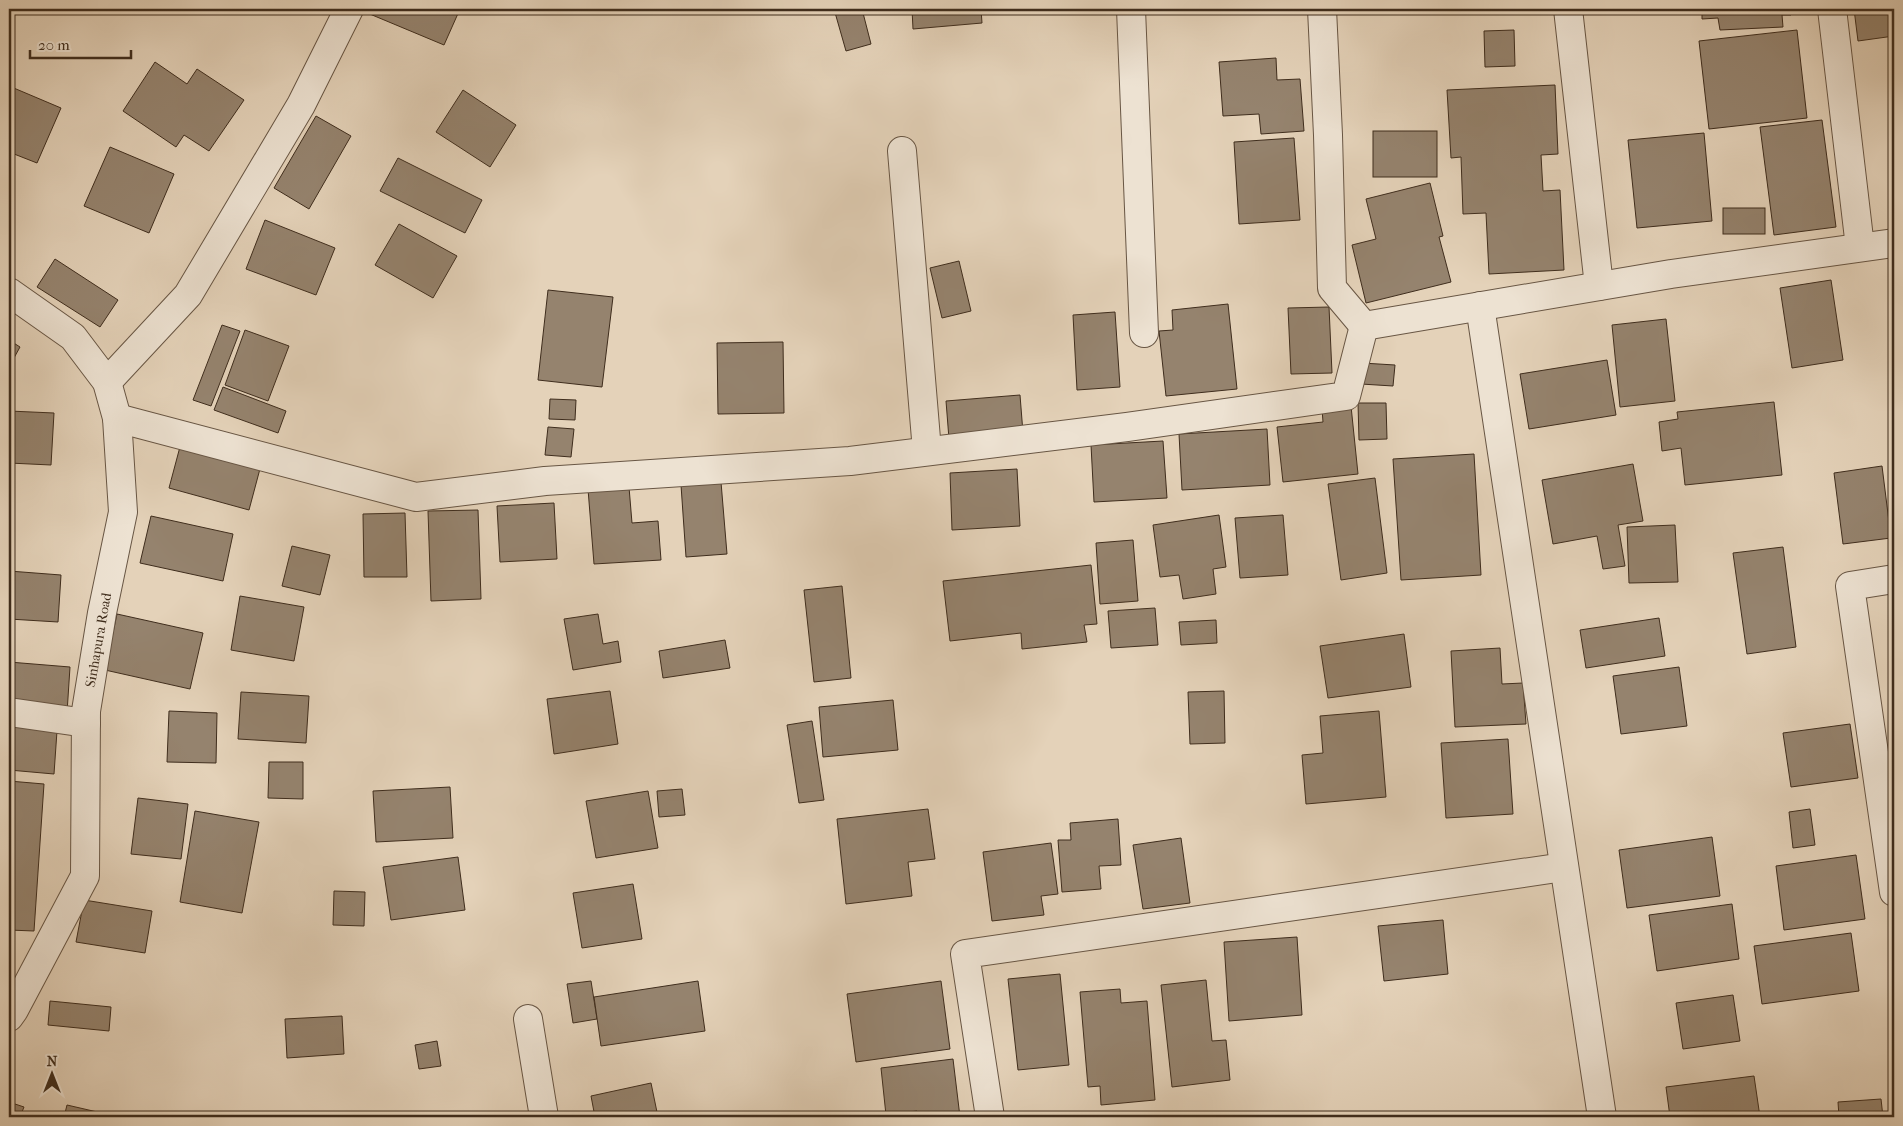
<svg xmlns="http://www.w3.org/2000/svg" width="1903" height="1126" viewBox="0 0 1903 1126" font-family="'IM FELL French Canon',serif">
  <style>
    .building { fill: #95836e; stroke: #3f2d1d }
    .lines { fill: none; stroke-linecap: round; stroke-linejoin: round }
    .minor-casing { stroke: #685644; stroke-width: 30 }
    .minor { stroke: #ede2d2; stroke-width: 28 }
    .labels { text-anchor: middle; stroke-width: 5; stroke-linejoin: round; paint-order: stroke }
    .street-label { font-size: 14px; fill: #3f2d1d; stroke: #ede2d2 }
  </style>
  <rect width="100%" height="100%" fill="#e4d2b9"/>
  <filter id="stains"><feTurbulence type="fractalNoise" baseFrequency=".004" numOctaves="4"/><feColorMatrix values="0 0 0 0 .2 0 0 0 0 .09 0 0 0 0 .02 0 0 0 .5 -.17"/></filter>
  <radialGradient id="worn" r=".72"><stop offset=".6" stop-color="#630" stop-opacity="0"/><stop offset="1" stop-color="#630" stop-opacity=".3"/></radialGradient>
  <g class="building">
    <path d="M367 9H460L444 45 365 12Z"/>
    <path d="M834 9H862L871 44 846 51Z"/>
    <path d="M912 9H981L982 23 913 29Z"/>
    <path d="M1702 9H1791V15H1782L1783 27 1720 30 1718 18 1702 19Z"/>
    <path d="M1854 9H1894V36L1858 41Z"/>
    <path d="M1514 30 1515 66 1485 67 1484 31Z"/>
    <path d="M1797 30 1807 118 1709 129 1699 41Z"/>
    <path d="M1276 58 1277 80 1300 79 1304 131 1261 134 1259 114 1223 116 1219 62Z"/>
    <path d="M155 62 187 84 197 69 244 100 209 151 184 135 176 147 123 111Z"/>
    <path d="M1555 85 1558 154 1541 155 1543 191 1560 190 1564 270 1489 274 1486 213 1463 214 1461 157 1451 158 1447 90Z"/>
    <path d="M9 86 61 108 37 163 9 152Z"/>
    <path d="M463 90 516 125 490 167 436 132Z"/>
    <path d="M316 116 351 136 309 209 274 188Z"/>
    <path d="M1822 120 1836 227 1774 235 1760 127Z"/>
    <rect x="1373" y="131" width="64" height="46"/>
    <path d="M1704 133 1712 221 1637 228 1628 140Z"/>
    <path d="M1294 138 1300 220 1239 224 1234 142Z"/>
    <path d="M110 147 174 174 149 233 84 206Z"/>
    <path d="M398 158 482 200 465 233 380 191Z"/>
    <path d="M1430 183 1443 236 1439 237 1451 282 1366 303 1352 245 1376 239 1366 199Z"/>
    <rect x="1723" y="208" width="42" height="26"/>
    <path d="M265 220 335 248 316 295 246 269Z"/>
    <path d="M399 224 457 256 433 298 375 265Z"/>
    <path d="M55 259 118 300 100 327 37 287Z"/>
    <path d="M959 261 971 311 942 318 930 268Z"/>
    <path d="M1831 280 1843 360 1792 368 1780 288Z"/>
    <path d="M548 290 613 297 602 387 538 380Z"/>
    <path d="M1228 304 1237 389 1166 396 1159 331 1173 330 1172 310Z"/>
    <path d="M1329 307 1332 373 1291 374 1288 308Z"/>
    <path d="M1115 312 1120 387 1077 390 1073 315Z"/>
    <path d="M1666 319 1675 401 1620 407 1612 325Z"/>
    <path d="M222 325 240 331 211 406 193 400Z"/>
    <path d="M245 330 289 346 268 401 225 385Z"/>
    <path d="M9 340 20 347 9 367Z"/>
    <path d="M783 342 784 413 718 414 717 343Z"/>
    <path d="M1607 360 1616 415 1529 429 1520 374Z"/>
    <path d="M1362 363 1395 365 1393 386 1361 384Z"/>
    <path d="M223 387 286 411 278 433 214 410Z"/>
    <path d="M1020 395 1023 433 949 439 946 401Z"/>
    <path d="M550 399 576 400 575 420 549 419Z"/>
    <path d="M1774 402 1782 475 1685 485 1681 448 1662 451 1659 422 1678 419 1677 412Z"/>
    <path d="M1358 403H1386L1387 439 1359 440Z"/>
    <path d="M1351 406 1358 474 1283 482 1277 427 1323 422 1322 409Z"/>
    <path d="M9 411 54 413 51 465 9 463Z"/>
    <path d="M548 427 574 429 571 457 545 455Z"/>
    <path d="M1267 429 1270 485 1182 490 1179 434Z"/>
    <path d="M1163 441 1167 498 1094 502 1091 445Z"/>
    <path d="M181 443 261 465 249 510 169 488Z"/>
    <path d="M1474 454 1481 575 1401 580 1393 459Z"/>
    <path d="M1633 464 1643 521 1618 525 1625 566 1603 569 1597 536 1553 544 1542 480Z"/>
    <path d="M1882 466 1891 538 1843 544 1834 473Z"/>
    <path d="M1017 469 1020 526 952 530 950 473Z"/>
    <path d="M1375 478 1387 573 1341 580 1328 484Z"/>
    <path d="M721 482 727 554 686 557 681 485Z"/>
    <path d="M629 487 632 523 658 521 661 560 594 564 588 489Z"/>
    <path d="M554 503 557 559 500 562 497 506Z"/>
    <path d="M478 510 481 599 431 601 428 511Z"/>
    <path d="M405 513 407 577H364L363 514Z"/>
    <path d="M1219 515 1226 567 1213 569 1216 594 1183 599 1179 575 1160 577 1153 525Z"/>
    <path d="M1283 515 1288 575 1240 578 1235 518Z"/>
    <path d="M151 516 233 534 223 581 140 563Z"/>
    <path d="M1675 525 1678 582 1629 583 1627 527Z"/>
    <path d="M1133 540 1138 601 1100 604 1096 543Z"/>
    <path d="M292 546 330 555 320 595 282 586Z"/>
    <path d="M1783 547 1796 647 1747 654 1733 553Z"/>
    <path d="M1091 565 1097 624 1084 625 1087 642 1022 649 1021 633 950 641 943 581Z"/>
    <path d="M9 571 61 575 58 622 9 619Z"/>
    <path d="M842 586 851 678 814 682 804 590Z"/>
    <path d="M240 596 304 607 294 661 231 650Z"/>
    <path d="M1155 608 1158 645 1111 648 1108 611Z"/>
    <path d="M117 614 203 633 190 689 105 670Z"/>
    <path d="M598 614 603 644 618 641 621 662 573 670 564 619Z"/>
    <path d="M1659 618 1665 656 1586 668 1580 630Z"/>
    <path d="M1216 620 1217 643 1181 645 1179 622Z"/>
    <path d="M1404 634 1411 687 1328 698 1320 646Z"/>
    <path d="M725 640 730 668 663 678 659 651Z"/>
    <path d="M1500 648 1502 684 1523 683 1526 724 1455 727 1451 651Z"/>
    <path d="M9 662 70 667 67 713 9 709Z"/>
    <path d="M1679 667 1687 726 1621 734 1613 676Z"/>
    <path d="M610 691 618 744 554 754 547 699Z"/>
    <path d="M1224 691 1225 743 1190 744 1188 692Z"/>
    <path d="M241 692 309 696 306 743 238 739Z"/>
    <path d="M893 700 898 750 823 757 819 707Z"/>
    <path d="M169 711 217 713 216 763 167 762Z"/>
    <path d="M1379 711 1386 797 1306 804 1302 755 1323 753 1320 716Z"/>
    <path d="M812 721 824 800 799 803 787 725Z"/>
    <path d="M1850 724 1858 778 1791 787 1783 733Z"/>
    <path d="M9 726 57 731 54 774 9 770Z"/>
    <path d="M1508 739 1513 814 1446 818 1441 743Z"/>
    <path d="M269 762H303V799L268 798Z"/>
    <path d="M9 781 44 784 34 931 9 930Z"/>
    <path d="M450 787 453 838 376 842 373 791Z"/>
    <path d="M682 789 685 815 659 817 657 791Z"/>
    <path d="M648 791 658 848 596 858 586 801Z"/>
    <path d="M138 798 188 804 181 859 131 854Z"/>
    <path d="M928 809 935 859 908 862 912 896 846 904 837 819Z"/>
    <path d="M1810 809 1815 845 1793 848 1789 812Z"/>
    <path d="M195 811 259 822 242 913 180 902Z"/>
    <path d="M1118 819 1121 865 1099 866 1101 889 1062 892 1058 840H1071L1070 823Z"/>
    <path d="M1712 837 1720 896 1627 908 1619 850Z"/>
    <path d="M1181 838 1190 903 1143 909 1133 845Z"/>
    <path d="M1051 843 1058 894 1041 896 1044 915 992 921 983 852Z"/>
    <path d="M1856 855 1865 919 1784 930 1776 866Z"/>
    <path d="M458 857 465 910 391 920 383 867Z"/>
    <path d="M633 884 642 939 582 948 573 893Z"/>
    <path d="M334 891 365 892 364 926 333 925Z"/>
    <path d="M84 900 152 911 145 953 76 942Z"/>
    <path d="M1732 904 1739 959 1657 971 1649 915Z"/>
    <path d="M1443 920 1448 974 1384 981 1378 926Z"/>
    <path d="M1851 933 1859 991 1762 1004 1754 946Z"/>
    <path d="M1297 937 1302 1015 1229 1021 1224 942Z"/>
    <path d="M1060 974 1069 1065 1018 1070 1008 979Z"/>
    <path d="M1206 980 1212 1041 1226 1040 1230 1080 1172 1087 1161 985Z"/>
    <path d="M591 981 597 1019 573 1023 567 984Z"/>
    <path d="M698 981 705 1031 601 1046 594 997Z"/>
    <path d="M941 981 950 1049 856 1062 847 994Z"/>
    <path d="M1120 989 1121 1003 1147 1001 1155 1100 1101 1105 1100 1086 1088 1087 1080 992Z"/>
    <path d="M1733 995 1740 1041 1683 1049 1676 1003Z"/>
    <path d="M50 1001 111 1007 109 1031 48 1025Z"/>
    <path d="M342 1016 344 1054 287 1058 285 1019Z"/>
    <path d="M437 1041 441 1066 419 1069 415 1045Z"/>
    <path d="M953 1059 960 1117H918L917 1111 886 1115 881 1068Z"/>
    <path d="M1754 1076 1760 1117H1670L1666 1087Z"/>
    <path d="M651 1083 658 1117H595L591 1096Z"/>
    <path d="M1881 1099 1883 1117H1839L1838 1102Z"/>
    <path d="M9 1102 24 1107 20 1117H9Z"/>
    <path d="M67 1105 119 1117H64Z"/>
  </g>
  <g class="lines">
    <defs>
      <g id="minor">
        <path d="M1131 9 1144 333"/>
        <path d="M1322 9 1328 135 1332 288 1364 326"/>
        <path d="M1568 9 1599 286"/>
        <path d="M1832 9 1860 247"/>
        <path d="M902 151 927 451"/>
        <path d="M9 292 73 337 107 382 117 418 123 512 102 613 86 711 85 876 14 1010 9 1017"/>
        <path d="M1480 306 1602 1117"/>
        <path d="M107 382 188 295 301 105 349 9"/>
        <path d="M117 418 416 497 545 481 850 461 1127 427 1346 396 1364 326 1671 274 1894 243"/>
        <path d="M1894 579 1850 586 1894 892"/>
        <path d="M9 712 86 723"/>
        <path d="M528 1019 544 1117"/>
        <path d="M990 1117 965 954 1564 867"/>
      </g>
    </defs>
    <use href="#minor" class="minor-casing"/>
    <use href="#minor" class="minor"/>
  </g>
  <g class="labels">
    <g class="street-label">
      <text transform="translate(98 640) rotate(-80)" y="5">Sinhapura Road</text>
    </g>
  </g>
  <rect width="1903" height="1126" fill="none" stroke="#e4d2b9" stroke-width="30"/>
  <rect x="10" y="10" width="1883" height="1106" fill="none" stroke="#3f2d1d" stroke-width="2.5"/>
  <rect x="15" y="15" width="1873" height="1096" fill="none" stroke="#3f2d1d"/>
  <g transform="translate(52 1074)" stroke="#ede2d2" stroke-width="4" paint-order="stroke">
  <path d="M0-4L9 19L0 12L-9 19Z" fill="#3f2d1d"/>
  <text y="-8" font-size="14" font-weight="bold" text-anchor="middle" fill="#3f2d1d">N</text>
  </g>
  <path d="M30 50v8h101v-8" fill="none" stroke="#3f2d1d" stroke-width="2.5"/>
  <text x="38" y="50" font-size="15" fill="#3f2d1d" stroke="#ede2d2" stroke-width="4" paint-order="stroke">20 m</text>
  <rect width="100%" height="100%" filter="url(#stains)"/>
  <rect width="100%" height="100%" fill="url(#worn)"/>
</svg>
